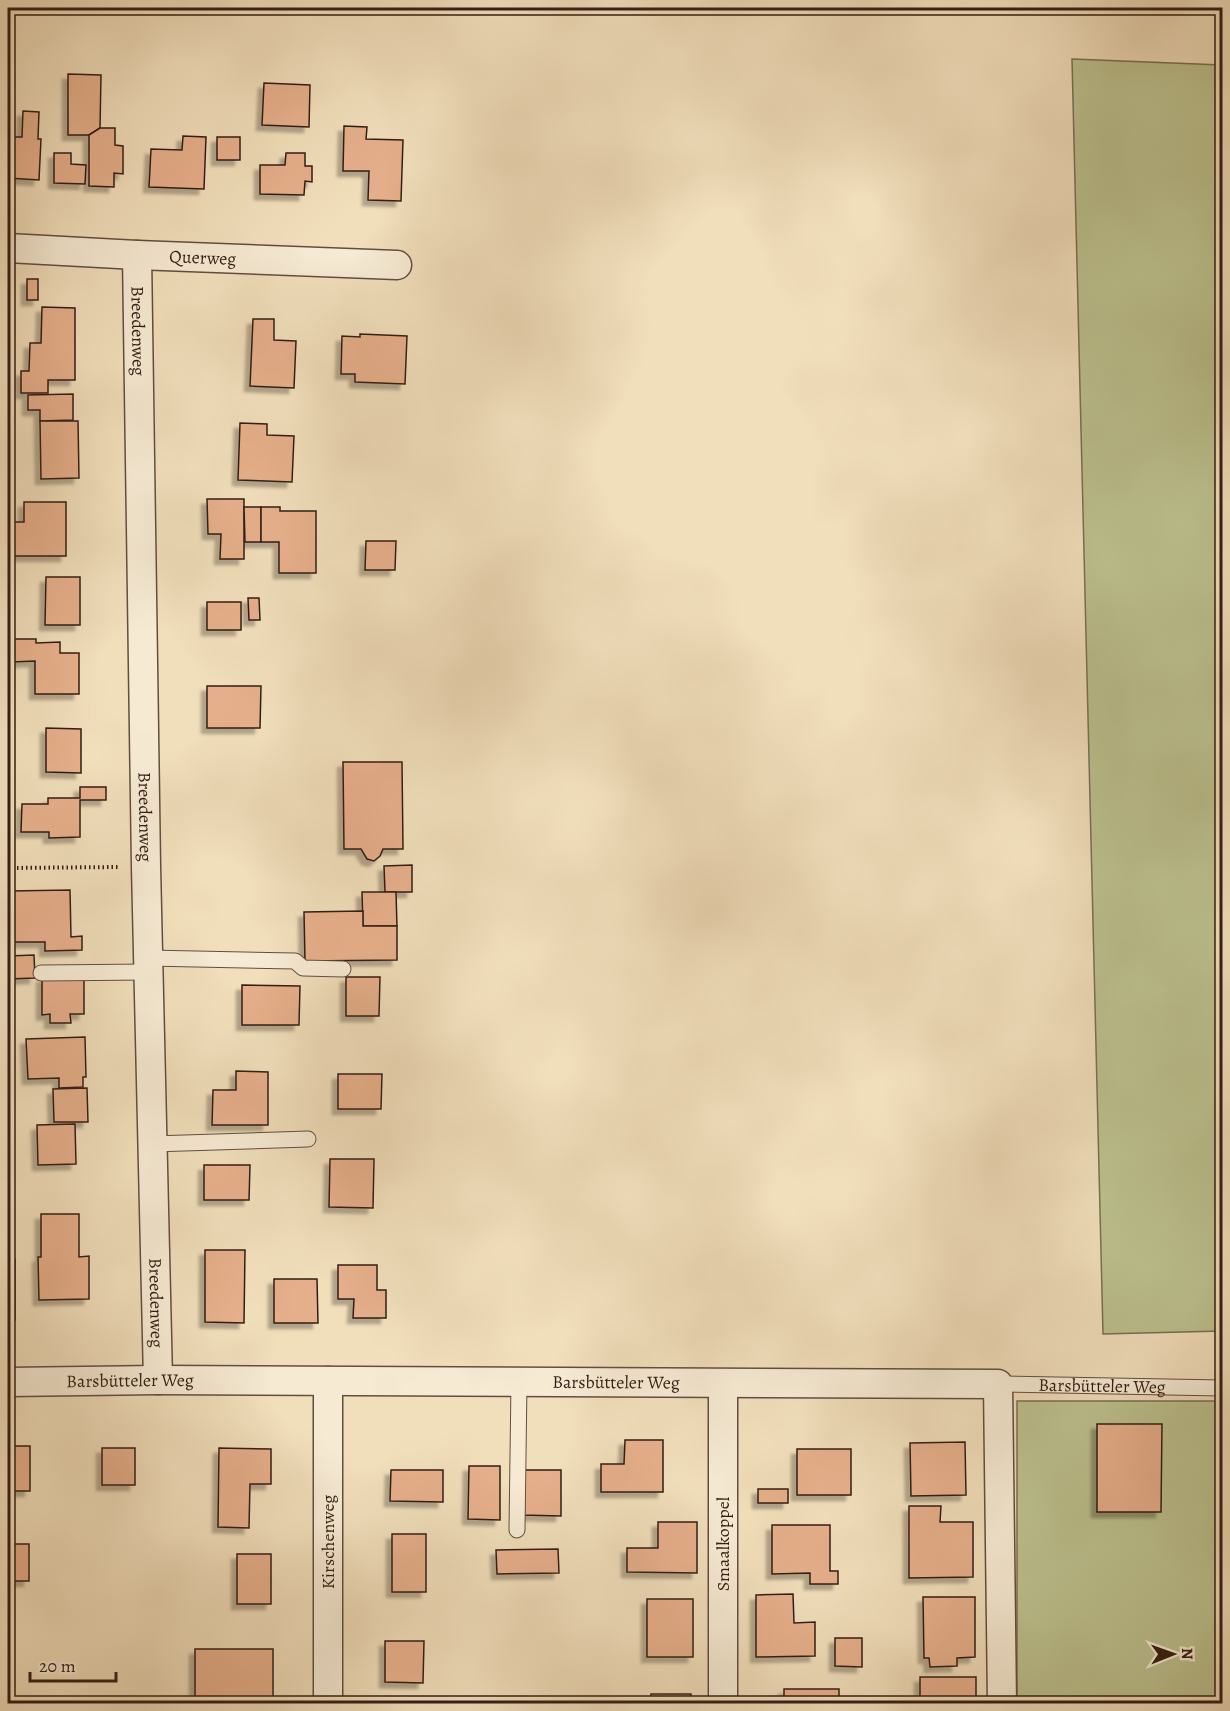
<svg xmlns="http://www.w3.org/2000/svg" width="1230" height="1711" viewBox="0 0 1230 1711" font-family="Alegreya,serif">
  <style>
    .green { fill: #bcc18f; stroke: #787052; stroke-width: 1.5 }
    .building { fill: #e6af8b; stroke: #331e14; stroke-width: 1.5; filter: url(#shadow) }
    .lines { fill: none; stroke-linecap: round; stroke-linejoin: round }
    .service-casing { stroke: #624e3e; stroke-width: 17 }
    .minor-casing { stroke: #624e3e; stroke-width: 31 }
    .path { stroke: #331e14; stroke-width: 4; stroke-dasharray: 1.5 3; stroke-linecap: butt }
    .service { stroke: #f6ead3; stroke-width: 15 }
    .minor { stroke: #f6ead3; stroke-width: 28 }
    .labels { text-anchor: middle; stroke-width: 5; stroke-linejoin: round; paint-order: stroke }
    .street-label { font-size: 18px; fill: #331e14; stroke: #f6ead3 }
  </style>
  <defs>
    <filter id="shadow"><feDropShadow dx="-5.5" dy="5.5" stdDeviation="1.5" flood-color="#0004"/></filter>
  </defs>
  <rect width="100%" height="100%" fill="#f1debb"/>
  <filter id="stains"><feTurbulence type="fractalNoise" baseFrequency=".00333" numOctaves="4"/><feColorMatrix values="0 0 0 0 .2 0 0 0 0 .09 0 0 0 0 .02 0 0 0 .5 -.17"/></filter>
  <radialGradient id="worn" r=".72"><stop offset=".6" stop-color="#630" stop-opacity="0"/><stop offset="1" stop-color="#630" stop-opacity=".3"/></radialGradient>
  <g class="green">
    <path d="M1072 59 1222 65V1331L1103 1334Z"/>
    <rect x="1017" y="1401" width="205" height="302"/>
  </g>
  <g class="building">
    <path d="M68 74 101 75 100 128 89 135H68Z"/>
    <path d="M264 83 310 85 309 127 262 125Z"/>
    <path d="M23 111 39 112 38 139H41L39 180 8 178V137H22Z"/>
    <path d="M344 126 367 127 366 139 403 140 401 201 368 200 369 171H343Z"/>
    <path d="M100 128H115V145L123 146V174L114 173V187L89 186V135Z"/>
    <path d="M183 136 206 137 204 189 149 187 151 149 182 150Z"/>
    <rect x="217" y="137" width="23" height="23"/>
    <path d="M54 153H71V164L86 165 85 184 54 183Z"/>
    <path d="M286 153H305V166H312V182L305 181 304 195 260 194V165H285Z"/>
    <rect x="27" y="279" width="11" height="21"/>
    <path d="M42 307 75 308V380H48V393H21V371H29L30 343H41Z"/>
    <path d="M253 319H274V340L296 341 294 388 250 386Z"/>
    <path d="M360 334 407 336 405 384 355 382V374H341L342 336 360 337Z"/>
    <path d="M73 394V420L40 421V410H28V395Z"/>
    <path d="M40 421H78L79 478 41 479Z"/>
    <path d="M240 423 267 424V435L294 436 292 482 238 480Z"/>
    <path d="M207 499H244V559H220L221 534H208Z"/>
    <path d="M24 502H66V556H8V522H24Z"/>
    <path d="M244 507H261V542H245Z"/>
    <path d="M261 507H280V511H316V573H279V542H261Z"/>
    <path d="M366 541H396L395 570H365Z"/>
    <path d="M46 577H80V625H45Z"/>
    <path d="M248 598H259L260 620H249Z"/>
    <rect x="207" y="602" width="34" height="28"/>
    <path d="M11 639H36V643L60 642V653H79V694H35V661L11 662Z"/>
    <path d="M207 686H261L260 728H207Z"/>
    <path d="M46 728 81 729V773L46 772Z"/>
    <path d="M343 762H402L403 849H383L380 856 374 861 367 859 361 849H344Z"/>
    <path d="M80 787H106V800H80V837L49 838V832H21L22 804H48V798H80Z"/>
    <path d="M412 865V892H385L384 866Z"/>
    <path d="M70 890 71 937 82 936V950L45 951V942H11L10 891Z"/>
    <path d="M362 892H396L397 926H363Z"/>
    <path d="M363 911V926H397V960L305 961 304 912Z"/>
    <path d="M34 955 35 978 8 979V956Z"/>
    <path d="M42 977H84V1014H70L71 1023H50V1014L42 1015Z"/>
    <path d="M346 977H380L379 1016H346Z"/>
    <path d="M242 985 300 986 299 1025H242Z"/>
    <path d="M85 1037 86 1077H83V1087L59 1088V1078L28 1079 26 1039Z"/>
    <path d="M236 1071 268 1072V1125H212L213 1090H236Z"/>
    <path d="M338 1074H382L381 1109H338Z"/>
    <path d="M87 1088 88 1122H54L53 1089Z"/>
    <path d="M75 1124 76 1164 38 1165 37 1125Z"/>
    <path d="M330 1159H374L373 1208 329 1207Z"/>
    <path d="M204 1165H250L249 1200H204Z"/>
    <path d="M41 1214H79V1257L89 1256V1299L39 1300 38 1257H41Z"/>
    <path d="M205 1250H245L244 1323 205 1322Z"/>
    <rect x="8" y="1259" width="7" height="61"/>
    <path d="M338 1265H377V1290H386V1318H353L354 1299H338Z"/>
    <path d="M274 1279H317L318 1323H274Z"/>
    <path d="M1097 1424H1162L1161 1512H1097Z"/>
    <path d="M625 1440H663V1492H601V1464H624Z"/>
    <path d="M965 1442 966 1495 911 1496 910 1443Z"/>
    <rect x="8" y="1446" width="22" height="45"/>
    <rect x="102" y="1448" width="33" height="37"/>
    <path d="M219 1448 271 1449V1484H250L249 1528 218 1527Z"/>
    <rect x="797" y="1449" width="54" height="46"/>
    <path d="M469 1466H500V1520L468 1519Z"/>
    <path d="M391 1470H443V1502L390 1501Z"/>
    <path d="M524 1470H561V1516L523 1515Z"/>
    <rect x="758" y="1489" width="30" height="14"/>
    <path d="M909 1506H941L940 1522H973V1577L909 1578Z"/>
    <path d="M658 1522H697V1573L627 1572V1548H658Z"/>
    <path d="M772 1525H830V1571H838V1584H810V1573L772 1574Z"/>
    <rect x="392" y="1534" width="34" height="58"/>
    <rect x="8" y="1544" width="21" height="37"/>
    <path d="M558 1549 559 1573 497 1574 496 1550Z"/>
    <rect x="237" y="1554" width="34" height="50"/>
    <path d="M793 1594 794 1623 815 1622V1656L756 1657V1595Z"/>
    <path d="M923 1597H975V1657L957 1658V1666L930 1667 929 1658H924Z"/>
    <rect x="647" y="1599" width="46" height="58"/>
    <path d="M8 1616H12L13 1646H8Z"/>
    <path d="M835 1638H862V1667L835 1666Z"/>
    <path d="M385 1641H424L423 1683 385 1682Z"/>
    <rect x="195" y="1649" width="78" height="55"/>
    <rect x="920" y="1677" width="56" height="27"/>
    <rect x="784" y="1689" width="55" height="15"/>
    <path d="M651 1694H691V1704H650Z"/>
  </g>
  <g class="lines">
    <defs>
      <g id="service">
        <path d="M148 958 295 961 303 968 343 969"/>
        <path d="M41 973 148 972"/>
        <path d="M152 1144 308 1139"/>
        <path id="s1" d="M998 1384 1222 1388"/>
        <path d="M517 1530 519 1382"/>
      </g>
      <g id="minor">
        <path id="s2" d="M8 248 137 255 397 265"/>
        <path id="s3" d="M137 255 146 867 158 1380"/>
        <path d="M328 1381V1704"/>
        <path id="s4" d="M8 1382 158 1380 998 1384 1002 1704"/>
        <path d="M723 1384V1704"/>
      </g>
    </defs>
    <use href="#service" class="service-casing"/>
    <use href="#minor" class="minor-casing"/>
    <path class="path" d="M8 868 118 867"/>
    <use href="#service" class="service"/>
    <use href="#minor" class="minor"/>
  </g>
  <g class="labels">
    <g class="street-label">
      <text dy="6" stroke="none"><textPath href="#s2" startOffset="195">Querweg</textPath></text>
      <text dy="6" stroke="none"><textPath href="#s3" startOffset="76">Breedenweg</textPath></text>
      <text dy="6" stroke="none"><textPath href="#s3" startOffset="562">Breedenweg</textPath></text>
      <text dy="6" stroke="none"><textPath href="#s3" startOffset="1048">Breedenweg</textPath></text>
      <text dy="6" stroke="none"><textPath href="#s4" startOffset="122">Barsbütteler Weg</textPath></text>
      <text dy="6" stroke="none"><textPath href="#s4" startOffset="608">Barsbütteler Weg</textPath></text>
      <text dy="6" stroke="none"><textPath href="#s1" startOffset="104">Barsbütteler Weg</textPath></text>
      <text transform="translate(328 1542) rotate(-90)" y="6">Kirschenweg</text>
      <text transform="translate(723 1544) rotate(-90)" y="6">Smaalkoppel</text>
    </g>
  </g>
  <rect width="1230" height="1711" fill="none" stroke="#f1debb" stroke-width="30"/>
  <rect x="9" y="9" width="1212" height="1693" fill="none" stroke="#331e14" stroke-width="3"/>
  <rect x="15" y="15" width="1200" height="1681" fill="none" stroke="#331e14" stroke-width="1.5"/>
  <g transform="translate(1173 1654) rotate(89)" stroke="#f6ead3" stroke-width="4.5" paint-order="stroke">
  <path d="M0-4.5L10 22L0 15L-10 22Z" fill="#331e14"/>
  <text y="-9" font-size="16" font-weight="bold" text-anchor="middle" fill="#331e14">N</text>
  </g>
  <path d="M30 1672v9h86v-9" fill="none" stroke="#331e14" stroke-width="3"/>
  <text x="39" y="1672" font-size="18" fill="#331e14" stroke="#f6ead3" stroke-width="4.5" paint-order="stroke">20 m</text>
  <rect width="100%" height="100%" filter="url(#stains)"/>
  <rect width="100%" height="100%" fill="url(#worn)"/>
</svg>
